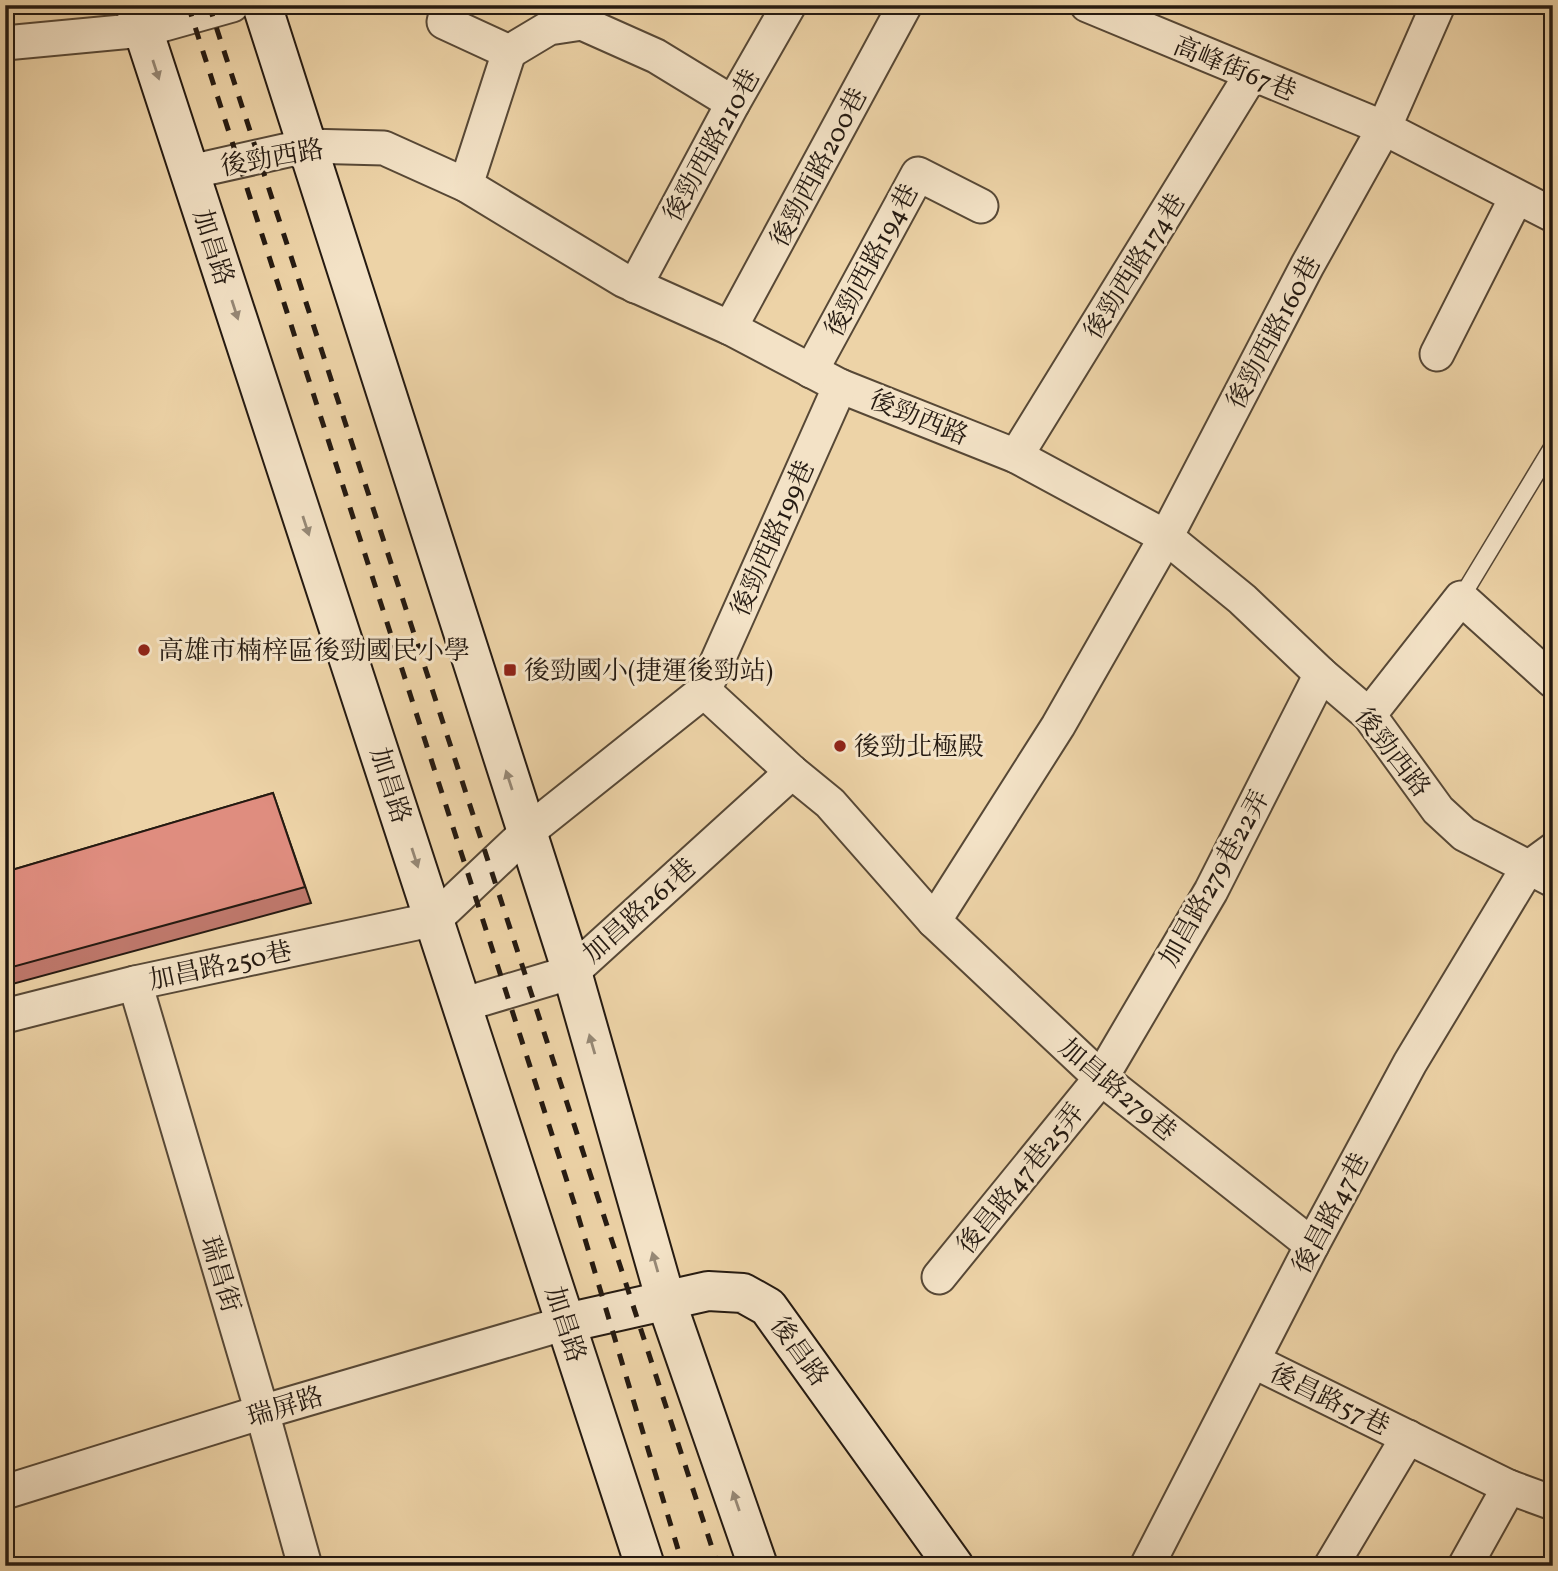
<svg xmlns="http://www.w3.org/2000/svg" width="1558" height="1571" viewBox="0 0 1558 1571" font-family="Vollkorn,'Noto Serif TC',serif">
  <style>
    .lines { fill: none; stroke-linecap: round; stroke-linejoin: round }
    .lane-casing { stroke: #574836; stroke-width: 19 }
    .street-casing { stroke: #574836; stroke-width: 37 }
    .secondary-casing { stroke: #251a11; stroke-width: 42 }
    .lane { stroke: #f3e2c6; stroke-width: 16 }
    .street { stroke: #f3e2c6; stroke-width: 33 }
    .secondary { stroke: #f3e2c6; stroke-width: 38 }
    .rail { stroke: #251a11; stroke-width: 5; stroke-dasharray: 12 12; stroke-linecap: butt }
    .wall { fill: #c0796d; stroke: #251a11; stroke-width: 2 }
    .building { fill: #df8d7f; stroke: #251a11; stroke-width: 2 }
    .oneway { fill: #968875 }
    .poi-dot { fill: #8f2418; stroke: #f3e2c6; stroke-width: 2.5 }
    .labels { text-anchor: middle; stroke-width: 6; stroke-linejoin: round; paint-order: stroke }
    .street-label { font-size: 26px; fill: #251a11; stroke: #f3e2c6 }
    .poi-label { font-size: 26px; fill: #251a11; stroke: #f3e2c6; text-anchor: start }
  </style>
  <rect width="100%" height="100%" fill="#edd3a7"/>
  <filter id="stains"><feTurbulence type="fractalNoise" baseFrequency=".00286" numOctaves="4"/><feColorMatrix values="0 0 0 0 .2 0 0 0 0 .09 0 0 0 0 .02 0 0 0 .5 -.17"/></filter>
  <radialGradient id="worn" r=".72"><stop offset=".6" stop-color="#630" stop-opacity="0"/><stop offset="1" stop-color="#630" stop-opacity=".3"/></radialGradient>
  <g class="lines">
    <defs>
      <path id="lane" d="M1461 598 1553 446"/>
      <g id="street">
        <path d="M448 5 444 22 509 52 466 185"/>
        <path d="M1087 5 1384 128 1553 215"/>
        <path d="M5 43 143 30 232 5"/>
        <path d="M509 52 549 28 582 23 656 56 733 103"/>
        <path d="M190 172 306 146 384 148 466 185 623 280 730 328 840 386 1016 456 1166 537 1242 599 1321 674 1369 715 1438 810 1464 834 1553 880"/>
        <path d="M635 286 733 103 789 5"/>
        <path d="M730 328 905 5"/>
        <path d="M1437 354 1516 198"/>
        <path d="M811 371 918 174 981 206"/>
        <path d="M1016 456 1251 75"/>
        <path d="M704 691 792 772 830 803 934 921 1101 1078 1312 1245"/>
        <path d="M1369 715 1461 598 1553 681"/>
        <path d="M934 921 1058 726 1166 537 1307 266 1384 128 1438 5"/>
        <path d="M135 983 262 1412 305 1566"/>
        <path d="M462 1005 572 972 792 772"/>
        <path d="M5 1016 135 983 435 919 526 833 704 691 840 386"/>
        <path d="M939 1277 1101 1078 1211 891 1321 674"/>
        <path d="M1253 1361 1509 1487 1553 1503"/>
        <path d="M5 1492 262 1412 566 1323"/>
        <path d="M1147 1566 1312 1245 1410 1063 1527 869 1553 850"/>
        <path d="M1331 1566 1408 1437"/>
        <path d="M1465 1566 1509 1487"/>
      </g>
      <g id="secondary">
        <path d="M135 5 645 1566"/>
        <path d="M262 5 572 972 666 1301 758 1566"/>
        <path d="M566 1323 708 1291 743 1293 768 1307 954 1566"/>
      </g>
    </defs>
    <use href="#lane" class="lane-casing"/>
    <use href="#street" class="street-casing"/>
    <use href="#secondary" class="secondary-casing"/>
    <use href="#lane" class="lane"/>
    <use href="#street" class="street"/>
    <use href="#secondary" class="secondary"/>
    <g class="rail">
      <path d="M188 5 576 1209 683 1566"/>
      <path d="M209 5 718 1566"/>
    </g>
  </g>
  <path class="wall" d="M273 793 311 903 5 986V872Z"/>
  <path class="building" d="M273 793 305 887 5 969V872Z"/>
  <defs><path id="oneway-solid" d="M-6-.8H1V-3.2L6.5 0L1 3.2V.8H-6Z" transform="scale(1.75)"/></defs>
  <g class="oneway">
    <use href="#oneway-solid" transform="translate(156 70) rotate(72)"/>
    <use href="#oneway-solid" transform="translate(235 310) rotate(72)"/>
    <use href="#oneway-solid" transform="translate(306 526) rotate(72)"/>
    <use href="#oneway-solid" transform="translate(509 780) rotate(-108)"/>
    <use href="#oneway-solid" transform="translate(415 858) rotate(72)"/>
    <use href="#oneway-solid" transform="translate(592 1044) rotate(-106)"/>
    <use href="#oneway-solid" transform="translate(655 1262) rotate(-106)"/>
    <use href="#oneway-solid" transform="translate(736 1501) rotate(-109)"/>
  </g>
  <g class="poi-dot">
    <circle cx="144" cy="650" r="7"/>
    <rect x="503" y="663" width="14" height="14" rx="3.5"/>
    <circle cx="840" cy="746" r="7"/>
  </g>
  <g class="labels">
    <g class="street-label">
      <text transform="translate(1235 68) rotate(22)" y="9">高峰街67巷</text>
      <text transform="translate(711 145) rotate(-61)" y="9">後勁西路210巷</text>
      <text transform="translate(272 157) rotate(-10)" y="9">後勁西路</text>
      <text transform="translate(818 167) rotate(-62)" y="9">後勁西路200巷</text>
      <text transform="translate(214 247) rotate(72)" y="9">加昌路</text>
      <text transform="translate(871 260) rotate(-62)" y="9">後勁西路194巷</text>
      <text transform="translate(1134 266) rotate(-58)" y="9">後勁西路174巷</text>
      <text transform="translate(1273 332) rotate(-62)" y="9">後勁西路160巷</text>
      <text transform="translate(919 417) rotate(22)" y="9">後勁西路</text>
      <text transform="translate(772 538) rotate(-66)" y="9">後勁西路199巷</text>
      <text transform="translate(1393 752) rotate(52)" y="9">後勁西路</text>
      <text transform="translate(391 785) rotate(72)" y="9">加昌路</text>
      <text transform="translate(1214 878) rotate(-61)" y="9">加昌路279巷22弄</text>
      <text transform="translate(639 910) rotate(-42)" y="9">加昌路261巷</text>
      <text transform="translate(220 965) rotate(-12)" y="9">加昌路250巷</text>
      <text transform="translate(1118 1089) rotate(40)" y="9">加昌路279巷</text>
      <text transform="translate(1020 1178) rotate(-51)" y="9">後昌路47巷25弄</text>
      <text transform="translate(1330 1213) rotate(-62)" y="9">後昌路47巷</text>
      <text transform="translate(221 1274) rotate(73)" y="9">瑞昌街</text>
      <text transform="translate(566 1324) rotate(72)" y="9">加昌路</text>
      <text transform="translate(800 1351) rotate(54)" y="9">後昌路</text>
      <text transform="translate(1330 1399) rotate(26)" y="9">後昌路57巷</text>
      <text transform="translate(285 1406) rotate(-17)" y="9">瑞屏路</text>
    </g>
    <g class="poi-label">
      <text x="158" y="659">高雄市楠梓區後勁國民小學</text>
      <text x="524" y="679">後勁國小(捷運後勁站)</text>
      <text x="854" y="755">後勁北極殿</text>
    </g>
  </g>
  <rect width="1558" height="1571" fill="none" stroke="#edd3a7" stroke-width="28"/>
  <rect x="7" y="7" width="1544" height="1557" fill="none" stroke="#251a11" stroke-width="3.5"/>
  <rect x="14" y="14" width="1530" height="1543" fill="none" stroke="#251a11" stroke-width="2"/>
  <rect width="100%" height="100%" filter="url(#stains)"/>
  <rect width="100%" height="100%" fill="url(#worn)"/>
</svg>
